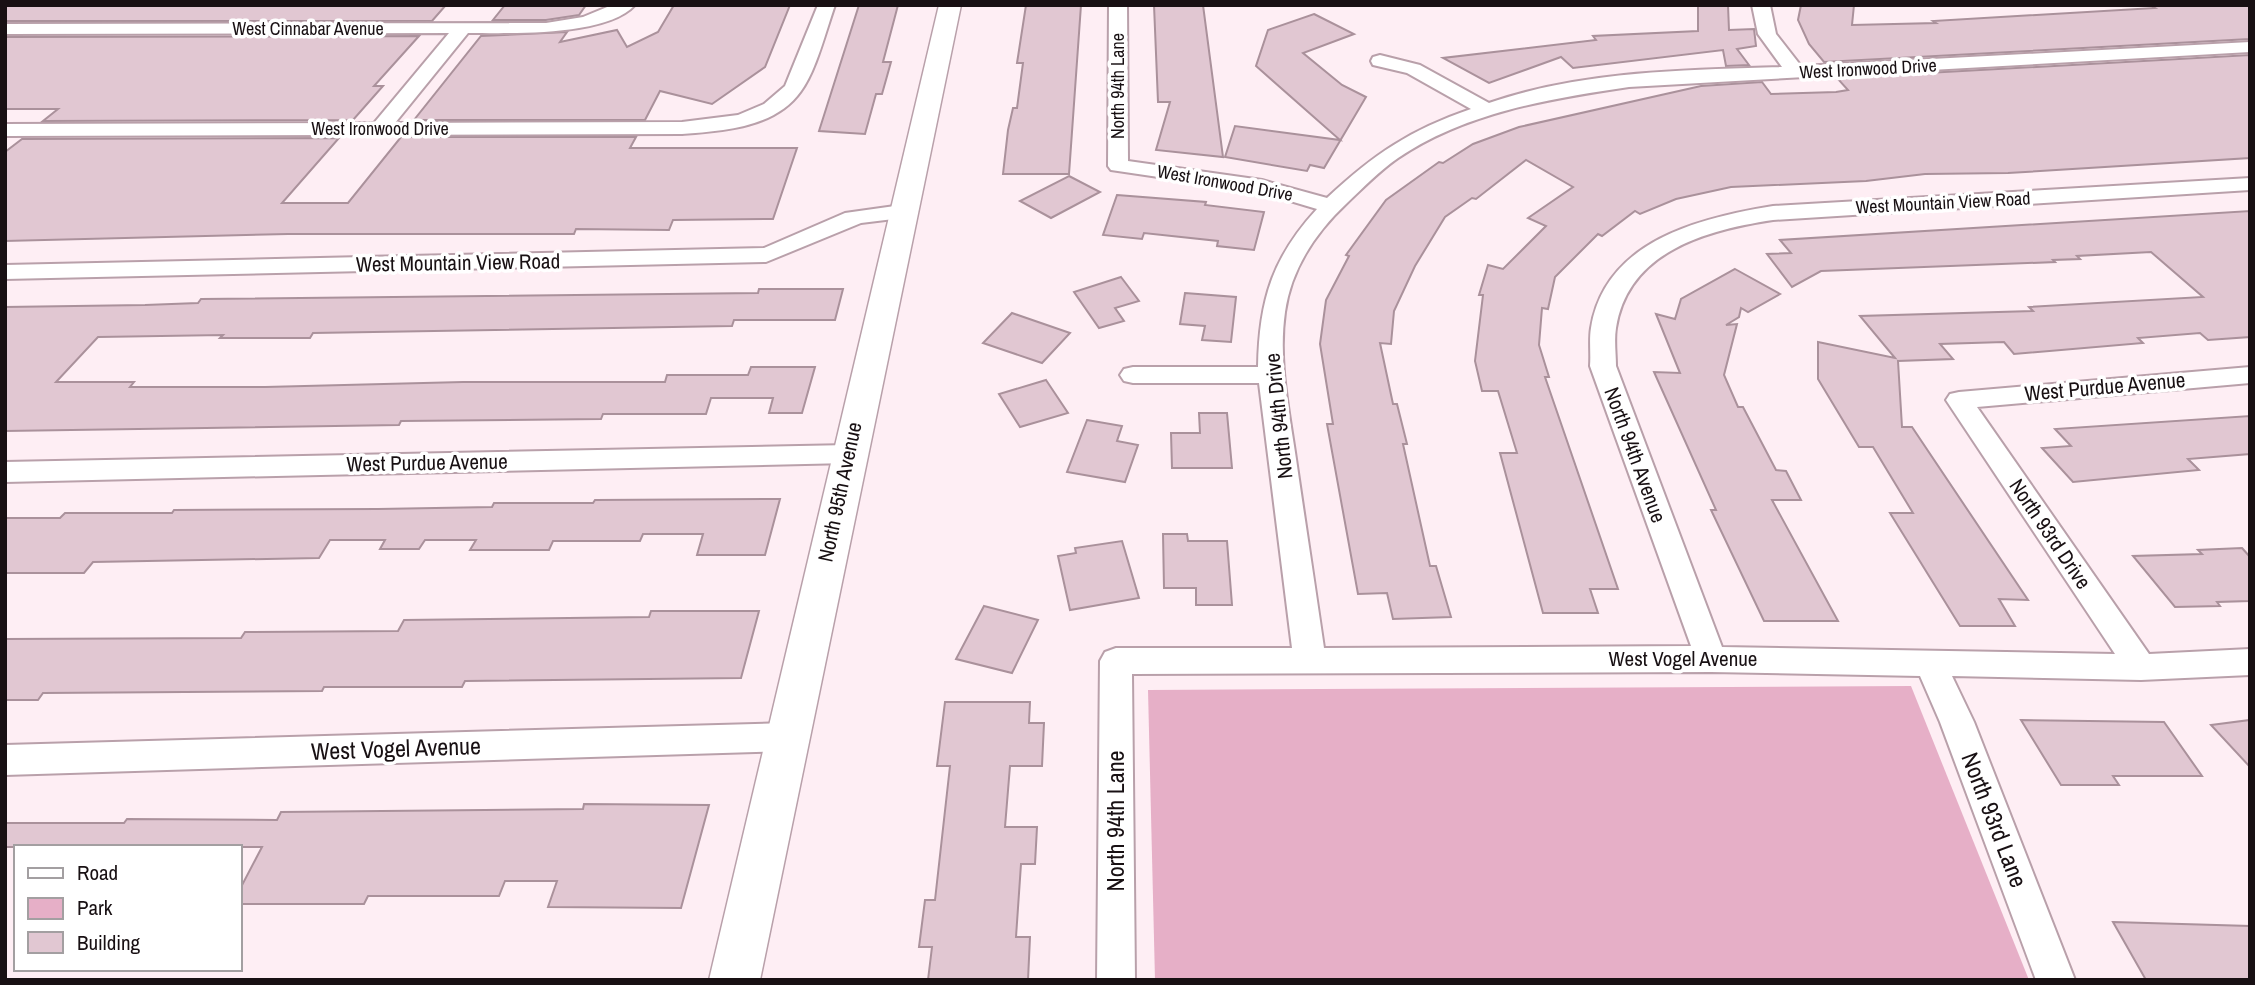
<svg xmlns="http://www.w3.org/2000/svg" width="2255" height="985" viewBox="0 0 2255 985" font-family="'Archivo Narrow',sans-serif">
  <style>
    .green { fill: #e6afc7 }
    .building { fill: #e1c7d2; stroke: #aa919b; stroke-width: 2 }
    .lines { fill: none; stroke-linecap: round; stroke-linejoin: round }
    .minor-casing { stroke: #b9a0aa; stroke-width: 4 }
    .tertiary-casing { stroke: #b9a0aa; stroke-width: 3 }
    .minor { fill: #fff; fill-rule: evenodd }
    .tertiary { fill: #fff; fill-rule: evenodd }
    .labels { text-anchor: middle; stroke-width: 7; stroke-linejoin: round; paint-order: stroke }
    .far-street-label { font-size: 18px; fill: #181013; stroke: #fff }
    .street-label { font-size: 21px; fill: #181013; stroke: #fff }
    .near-street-label { font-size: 24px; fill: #181013; stroke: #fff }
  </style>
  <rect width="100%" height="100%" fill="#feeef4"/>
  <path class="green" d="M1911 686 2029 980H1155L1148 690Z"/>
  <g class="building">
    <path d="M5 5H446L432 21H5Z"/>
    <path d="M505 5H586L579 15 546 20H493Z"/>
    <path d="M674 5H790L765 67 712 104 660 91 645 120H414L481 36 567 32 560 42 617 30 627 47 658 32Z"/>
    <path d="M859 5H898L883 62H891L882 94H876L865 134 819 131Z"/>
    <path d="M1026 5H1081L1069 174H1003L1008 130 1013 108H1017L1023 63H1017Z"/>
    <path d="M1154 5H1203L1223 157 1156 150 1170 102H1158Z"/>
    <path d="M1698 5H1728L1729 30 1754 29 1756 46 1737 49 1749 65 1726 66 1723 50 1573 68 1561 57 1489 83 1443 58 1596 40 1593 36 1698 31Z"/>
    <path d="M1801 5H1854L1852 25 1936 23 1933 21 2155 8 2150 5H2250V39L1824 62 1809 44 1798 20Z"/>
    <path d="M1314 14 1354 34 1303 53 1342 85 1366 97 1324 168 1310 165 1307 171 1225 157 1235 126 1340 140 1256 66 1268 30Z"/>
    <path d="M419 36 374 86H383L353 120 43 121 58 109H5V37Z"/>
    <path d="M2250 55V158L2008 173 1925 174 1866 181 1731 187 1676 199 1640 214 1635 211 1602 236 1598 234 1555 277 1548 309 1542 308 1539 345 1549 377H1545L1618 589H1590L1598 613H1543L1500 453H1517L1498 391H1482L1475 361 1483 295H1479L1488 265 1503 269 1546 226 1528 218 1573 187 1526 160 1476 199 1472 198 1445 217 1415 266 1394 311 1391 344 1380 343 1393 404H1397L1407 444H1403L1430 566H1436L1451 617 1393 619 1387 593 1358 594 1327 424H1333L1320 344 1326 300 1349 256 1346 255 1386 200 1439 162 1443 163 1473 144 1519 127 1701 86 1762 82 1771 94 1836 92 1848 90 1837 78Z"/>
    <path d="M401 137H636L630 148H797L773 219 673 220 669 230 576 229 574 234H288L5 241V152L22 139 339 138 282 203H348Z"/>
    <path d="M1069 176 1100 192 1051 218 1020 201Z"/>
    <path d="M1117 195 1206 202 1205 205 1264 212 1254 250 1217 246 1218 241 1144 233 1142 239 1103 235Z"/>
    <path d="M2250 211V337L2208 340 2200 333 2138 338 2143 343 2014 354 2004 342 1940 344 1953 359 1898 361 1902 427H1912L2028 600 1999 599 2015 626H1960L1890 513H1913L1873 447H1859L1818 379V342L1895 358 1860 316 2033 311 2029 307 2203 297 2151 252 2077 256 2080 259 2053 260 2055 262 1821 271 1792 287 1767 254 1791 253 1780 240Z"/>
    <path d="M1735 269 1780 294 1748 312 1741 308 1739 317 1726 325 1737 324 1724 375 1738 407H1743L1776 470 1786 471 1801 500H1772L1838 621H1764L1711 510H1716L1654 372 1680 373 1656 314 1675 319 1681 299Z"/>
    <path d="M1121 277 1139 301 1115 308 1124 321 1099 328 1074 292Z"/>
    <path d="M759 289H843L835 320H734L732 326 313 333 310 338H220L223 335 98 337 56 382H134L130 387H265L463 382H665L667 375H748L751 367H815L802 413H769L773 398H711L706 414H603L601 419 401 421 399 425 5 431V307L145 305 198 303 201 299 758 293Z"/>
    <path d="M1185 293 1236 297 1231 342 1202 340 1205 326 1180 324Z"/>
    <path d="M1012 313 1070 333 1042 363 983 343Z"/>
    <path d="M1046 380 1068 413 1020 427 999 394Z"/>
    <path d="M1199 413H1227L1232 468H1172L1171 433H1200Z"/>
    <path d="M2250 416V454L2188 459 2199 470 2073 482 2042 448 2071 446 2055 429Z"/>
    <path d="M1087 420 1122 426 1117 441 1138 445 1125 482 1067 472Z"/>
    <path d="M780 499 765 555H697L703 534H643L640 541H553L549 550H470L476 540H425L419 549H380L385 540H330L319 558 93 562 84 573H5V518H60L65 513H172L174 510 378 509 492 507 494 503H593L595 500Z"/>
    <path d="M1163 534H1187L1188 541H1227L1232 605H1196V588H1164Z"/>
    <path d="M1122 541 1139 598 1070 610 1058 556 1076 553 1075 548Z"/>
    <path d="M2242 548 2250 557V601L2217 602 2220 606 2175 607 2133 556 2202 554 2198 550Z"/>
    <path d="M984 606 1038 620 1012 673 956 659Z"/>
    <path d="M651 611H759L741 678 465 681 462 687H324L322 691 43 693 38 700H5V639L241 638 245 632 398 631 404 620 649 617Z"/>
    <path d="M945 702H1030L1029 723H1044L1042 766H1010L1005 827H1037L1035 864H1021L1016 937H1030L1028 980H928L932 947H919L925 900H935L950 766H937Z"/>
    <path d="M2021 720 2164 722 2202 776H2113L2119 785H2061Z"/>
    <path d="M2250 720V767L2211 725Z"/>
    <path d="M584 804 709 805 681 908 548 907 557 881H505L499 896H368L364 904H240V889L262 847H5V823H124L127 819 277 820 281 812 583 809Z"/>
    <path d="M2113 922 2250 926V980H2146Z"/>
  </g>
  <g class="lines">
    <defs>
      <g id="minor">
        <path d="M612 5H635C606 37 509 33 468 33L395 123 682 122 738 115 764 104 785 86 818 5H835C826 30 816 71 801 91 775 128 723 131 682 134L5 136V124L374 123 449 33 5 34V24L546 23 583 17Z"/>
        <path d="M1109 5H1127L1128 161 1262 180 1327 198C1374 154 1410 130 1471 109L1407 73 1373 65 1371 61 1373 57 1380 55 1420 65 1489 103C1581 71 1685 70 1782 67L1758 34 1752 5H1770L1776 34 1801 66 2250 42V52L1629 87C1549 99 1466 112 1398 158 1379 171 1363 188 1347 203 1316 232 1291 269 1285 312 1278 361 1289 410 1296 459 1305 522 1315 585 1324 648L1691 646 1590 366C1591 354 1589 340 1591 328 1605 241 1699 218 1773 206L2250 178V190L1773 220C1707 230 1628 251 1616 328 1614 340 1616 354 1616 366L1722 647 2115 654 1946 400 1950 394 1959 392 2250 367V383L1977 407 2149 654 2250 649V675L2141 680 1952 676 1974 722 2075 980H2036L1940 722 1920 676 1711 672 1132 674 1135 980H1097L1100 661 1105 652 1116 648H1292L1259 383H1133L1124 381 1120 375 1124 369 1133 367H1258C1259 301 1272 258 1317 209L1260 192 1111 170 1108 166Z"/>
        <path d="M902 205 913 212 910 217 861 223 766 262 5 279V265L764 248 845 213Z"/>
        <path d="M849 445 859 447 863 454 859 461 849 463 5 482V462Z"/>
        <path d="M787 723 799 727 804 737 799 747 787 751 5 775V745Z"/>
      </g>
      <path id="tertiary" d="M939 5H961L760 980H709Z"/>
    </defs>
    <use href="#minor" class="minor-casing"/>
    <use href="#tertiary" class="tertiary-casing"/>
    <use href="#minor" class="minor"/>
    <use href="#tertiary" class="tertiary"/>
  </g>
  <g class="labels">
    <g class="far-street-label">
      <text x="308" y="35">West Cinnabar Avenue</text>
      <text transform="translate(1868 69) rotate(-3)" y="6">West Ironwood Drive</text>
      <text transform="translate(1118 86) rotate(-90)" y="6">North 94th Lane</text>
      <text x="380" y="135">West Ironwood Drive</text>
      <text transform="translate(1225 183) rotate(10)" y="6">West Ironwood Drive</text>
      <text transform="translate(1943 203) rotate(-3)" y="6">West Mountain View Road</text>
    </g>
    <g class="street-label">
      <text transform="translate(458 263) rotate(-1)" y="7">West Mountain View Road</text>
      <text transform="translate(2105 387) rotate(-5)" y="7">West Purdue Avenue</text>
      <text transform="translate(1279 416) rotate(-96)" y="7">North 94th Drive</text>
      <text transform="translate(1635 455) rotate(70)" y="7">North 94th Avenue</text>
      <text transform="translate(427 463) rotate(-1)" y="7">West Purdue Avenue</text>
      <text transform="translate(840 492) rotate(-78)" y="7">North 95th Avenue</text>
      <text transform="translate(2050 534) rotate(56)" y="7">North 93rd Drive</text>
      <text x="1683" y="666">West Vogel Avenue</text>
    </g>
    <g class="near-street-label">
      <text transform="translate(396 749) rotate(-2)" y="8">West Vogel Avenue</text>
      <text transform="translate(1994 820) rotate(69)" y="8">North 93rd Lane</text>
      <text transform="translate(1116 821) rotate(-90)" y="8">North 94th Lane</text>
    </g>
  </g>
  <rect width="2255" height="985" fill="none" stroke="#181013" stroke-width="14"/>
  <rect x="14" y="845" width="228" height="126" fill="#ffffff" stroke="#a39fa1" stroke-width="2"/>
  <rect x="28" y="868" width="35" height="10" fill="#ffffff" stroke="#a39fa1" stroke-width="2"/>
  <text x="77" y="880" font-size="21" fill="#181013">Road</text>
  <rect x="28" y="898" width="35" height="21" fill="#e6afc7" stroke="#a39fa1" stroke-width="2"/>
  <text x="77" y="915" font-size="21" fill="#181013">Park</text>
  <rect x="28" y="932" width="35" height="21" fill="#e1c7d2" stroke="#a39fa1" stroke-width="2"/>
  <text x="77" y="950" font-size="21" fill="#181013">Building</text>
</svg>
